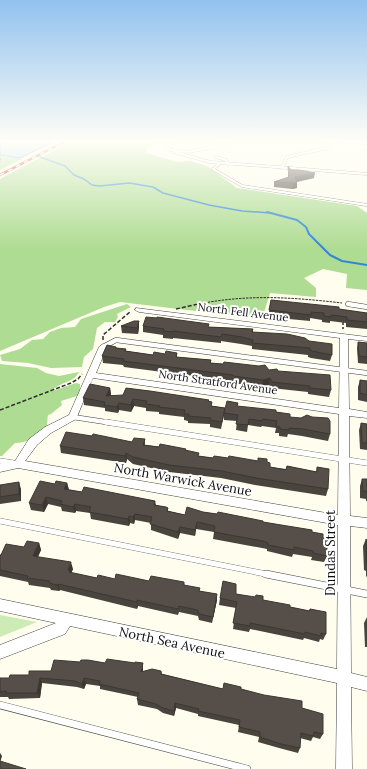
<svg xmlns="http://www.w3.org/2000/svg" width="367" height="769" viewBox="0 0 367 769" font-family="Lora,serif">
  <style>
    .green { fill: #cdebb5 }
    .forest { fill: #afdc93 }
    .water { fill: #afd8f9; stroke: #3287d3 }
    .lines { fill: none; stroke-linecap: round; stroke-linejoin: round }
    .stream-far1 { stroke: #3287d3; stroke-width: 1.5 }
    .stream { stroke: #3287d3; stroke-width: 2 }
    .service-far4-casing { stroke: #404040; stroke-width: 3 }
    .service-far3-casing { stroke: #404040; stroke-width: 4 }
    .service-far2-casing { stroke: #404040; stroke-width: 5.5 }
    .service-far1-casing { stroke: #404040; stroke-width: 6 }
    .service-casing { stroke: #404040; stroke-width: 8 }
    .minor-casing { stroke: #404040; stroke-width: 1 }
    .path-far1 { stroke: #2f2f2f; stroke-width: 1; stroke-dasharray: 2.5 1; stroke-linecap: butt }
    .path { stroke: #2f2f2f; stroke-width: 1.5; stroke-dasharray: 4 2; stroke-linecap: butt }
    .service-far4 { stroke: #fff; stroke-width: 2.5 }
    .service-far3 { stroke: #fff; stroke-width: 3.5 }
    .service-far2 { stroke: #fff; stroke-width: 4.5 }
    .service-far1 { stroke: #fff; stroke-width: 5.5 }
    .service { stroke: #fff; stroke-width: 7 }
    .minor { fill: #fff; fill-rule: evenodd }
    .rail-casing { stroke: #c3231f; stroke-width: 2.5 }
    .rail { stroke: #fff; stroke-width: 1.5; stroke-dasharray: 4.5; stroke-linecap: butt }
    .wall { fill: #4a443f }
    .shaded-wall { fill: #3c3733 }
    .building { fill: #564f49; stroke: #3c3733 }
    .labels { text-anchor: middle; stroke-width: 4; stroke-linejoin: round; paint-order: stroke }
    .street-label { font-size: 11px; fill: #0d0d0d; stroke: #fff }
    .near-street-label { font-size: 13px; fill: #0d0d0d; stroke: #fff }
  </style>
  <rect width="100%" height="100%" fill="#fffded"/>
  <path class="green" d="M0 615 37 622 0 637Z"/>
  <g class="forest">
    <path d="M72 141H160L147 147 146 153 177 162 190 161 207 166 237 188 357 206 367 213V290L346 288 347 274 323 269 304 278 316 288V297L270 293 262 319 120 302 104 307 0 351V179Z"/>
    <path d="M0 156 22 159 0 170Z"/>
    <path d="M127 304 131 307 117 314 118 317 115 322H105L97 328 93 349 84 357 82 367 51 368 28 363 2 361 0 355 20 349 32 340 43 339 50 332 61 328 75 327 81 319Z"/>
    <path d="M0 364 37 368 46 373 59 376 79 372C74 383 59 382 52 391L76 383 80 384V395L61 401 62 405 51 414 48 415C47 419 48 425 46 428 39 437 26 443 15 443L2 456H0Z"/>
  </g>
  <path class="water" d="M0 141H55L20 158 0 155Z"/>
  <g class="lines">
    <path class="stream-far1" d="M40 157 65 166 74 175 84 179 92 185 100 186 129 183 153 187 163 193 209 205 242 211 271 213"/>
    <path class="stream" d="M267 212 297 220 306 227 309 234 330 255 342 261 367 265"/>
    <defs>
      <g id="service-far4">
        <path d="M167 141 166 148C187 157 210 147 231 141"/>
        <path d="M331 141 367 143"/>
        <path d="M322 143H335"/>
        <path d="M174 152 210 162 367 174"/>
        <path d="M216 157 226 160 228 164"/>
        <path d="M220 163 213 169 242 186 367 205"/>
        <path d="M282 168 287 157 331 147 336 141"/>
      </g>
      <path id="service-far3" d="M348 304 354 305"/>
      <g id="service-far2">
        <path d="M348 304 367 307"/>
        <path d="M103 347 116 340 367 373"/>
        <path d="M73 417 112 423"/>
      </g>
      <g id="service-far1">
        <path d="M106 422 367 463"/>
        <path d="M0 461 13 463"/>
        <path d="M0 521 271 575"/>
      </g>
      <g id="service">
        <path d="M266 574 367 594"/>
        <path d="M0 705 247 769"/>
      </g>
      <path id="minor" d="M136 308 367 337V341L348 339 349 409 367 412V418L349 416 350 516 367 518V528L350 526 351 673 367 677V691L351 687 352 769H336L337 683 70 626 65 634 0 659V645L56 623 0 611V599L337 669 338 525 18 468 0 472V464L15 461 29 439 45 427 69 415 99 347 103 344 107 347 96 373 339 408 340 338 139 312 135 310ZM93 378 339 414 338 515 25 461 37 445 51 433 76 419Z"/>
    </defs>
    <use href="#service-far4" class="service-far4-casing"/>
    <use href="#service-far3" class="service-far3-casing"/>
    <use href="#service-far2" class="service-far2-casing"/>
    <use href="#service-far1" class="service-far1-casing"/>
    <use href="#service" class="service-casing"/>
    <use href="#minor" class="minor-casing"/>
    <g class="path-far1">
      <path d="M0 158V162"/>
      <path d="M194 305C244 294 291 297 342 303"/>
    </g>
    <g class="path">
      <path d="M176 309 198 304"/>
      <path d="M343 321V329"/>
      <path d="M103 340V335L131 311"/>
      <path d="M0 410 71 383 78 379 82 374"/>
    </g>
    <use href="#service-far4" class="service-far4"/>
    <use href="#service-far3" class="service-far3"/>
    <use href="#service-far2" class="service-far2"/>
    <use href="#service-far1" class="service-far1"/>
    <use href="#service" class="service"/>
    <use href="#minor" class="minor"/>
    <defs>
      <path id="rail" d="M0 175 66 141"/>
    </defs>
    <use href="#rail" class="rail-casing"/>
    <use href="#rail" class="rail"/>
  </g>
  <g class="wall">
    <path d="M288 166 291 170 314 178 297 182V188L292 189 274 187V182L288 177Z"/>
    <path d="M271 300 367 313V329L346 327V323L330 321V323L322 322V320L310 318V321L268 317Z"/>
    <path d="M139 321V327L138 334 122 333 121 326Z"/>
    <path d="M143 326 209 327 253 329V333L309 341 332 355 330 361 311 358 308 357V355L252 349V346L241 344 221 341V343L173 338V339L163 338V335L143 332Z"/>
    <path d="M358 342 367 343V364L358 363 357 348Z"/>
    <path d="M116 347V348L126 349V351L153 355 177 353V357L211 360V363L269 370 278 371 331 390 329 397 308 394V392L271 388 269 385 262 387 232 383V381L124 367 123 365 103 363 102 356Z"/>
    <path d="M360 380 367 381V402L358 400V387Z"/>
    <path d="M110 388 111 395 110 396 208 401 212 406 225 408 224 415 221 429 210 427V424L188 423V421L184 420V417L159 414V412L146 411V408L134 406 131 412 119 410 118 413 105 411V408L84 405 83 398Z"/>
    <path d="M238 403 237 407 276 412 290 417 330 434 328 441 302 436 288 434 287 437 279 436V433H275L276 428 262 426 261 427 248 425 247 432 236 430 237 421 224 420V413Z"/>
    <path d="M361 423 367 424V450L360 449 359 430Z"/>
    <path d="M145 439V445L186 450 199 456 213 458H228L267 462 270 467 286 469 287 466 316 472 317 467 328 489 326 496 255 485 221 478 169 472 133 464 127 459 126 463 61 453 60 446 132 442Z"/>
    <path d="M362 479H367V501H366V499L360 498V486Z"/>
    <path d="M67 483 69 490 82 492 155 501 156 505 168 508V511L185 515 203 512 263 522 312 532 323 538 327 556 324 562 311 560 312 557 293 554 292 557 267 551V549L262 548 213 539 214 532 196 529 195 536 180 533 178 539 151 530V523L135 520 134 524 130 523 129 526 91 519 90 513 76 511 75 513 62 511 61 507 48 504 44 512 31 510 29 503 55 484Z"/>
    <path d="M0 485 21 489V501L0 504Z"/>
    <path d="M366 539 367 540V577L366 576V571L364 570 363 546Z"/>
    <path d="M39 543 41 550 38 557 73 569 71 573 97 578 115 579 149 581 184 582V585L200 591 217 600 212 623 199 620 198 616 179 612 178 615 138 606 137 609 60 590 59 591 51 590 50 588 29 585 28 582 0 576V555L24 547Z"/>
    <path d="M236 594 290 607 309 611 310 609 326 634 323 640 320 639 319 642 304 638 303 640 250 629 249 632 233 629 236 608 219 605 220 598Z"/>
    <path d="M367 617V647H365L364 623Z"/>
    <path d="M143 669V672L161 671 162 674 223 689H241L302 708 323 734 320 739 313 737 311 741 300 738V748L298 753 279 748 258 742 259 737 238 732 239 725 198 716V714L176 708 174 716 163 713 157 709 138 705 137 699 138 697 100 689V686L86 684 84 689 77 687 42 683 40 698 9 699 8 697H0V678H9L29 675Z"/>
  </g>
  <g class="shaded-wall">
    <path d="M315 173 314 178 294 182 295 177Z"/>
    <path d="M297 182V188L292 189 293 183Z"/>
    <path d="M139 321V327L138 334 137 328Z"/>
    <path d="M270 378 269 385 262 387 263 380Z"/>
    <path d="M110 388 111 395 107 403 106 396Z"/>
    <path d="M133 399 134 406 131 412V405Z"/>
    <path d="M119 403V410L118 413 117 407Z"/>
    <path d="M126 453 127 459 126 463 125 456Z"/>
    <path d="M19 482 21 489V501L19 494Z"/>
    <path d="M67 483 69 490 64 489Z"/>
    <path d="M46 497 48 504 44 512 42 505Z"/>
    <path d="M75 504 76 511 75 513 73 507Z"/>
    <path d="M135 514V520L134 524 133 517Z"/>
    <path d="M129 516 130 523 129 526 128 519Z"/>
    <path d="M197 522 195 536V530Z"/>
    <path d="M180 527V533L178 539V532Z"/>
    <path d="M39 543 41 550 35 562 33 556Z"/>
    <path d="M71 562 73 569 71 574 72 576 68 570Z"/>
    <path d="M58 584 60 590 59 591 57 585Z"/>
    <path d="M217 594V600L212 623 213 617Z"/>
    <path d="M137 600 138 606 137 609Z"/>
    <path d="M143 663V669L142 678 141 672Z"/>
    <path d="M40 678 42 683 40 698 37 693Z"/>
    <path d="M84 678 86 684 84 689 82 684Z"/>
    <path d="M175 703 176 708 174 716V711Z"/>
    <path d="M0 753 2 756 0 763Z"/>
  </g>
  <g class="building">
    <path d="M288 166 291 170H299L315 173 295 177 297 182 293 183 274 182 289 177Z"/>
    <path d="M271 300 339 307V309L367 313V322L347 320V317L331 315V317L324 316V313L311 312V315L269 310Z"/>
    <path d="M146 317 157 318V317L209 324 208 327 253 329 252 332 287 334 305 338 309 341 332 344V355L312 351 310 350V348L252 343 253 340 242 337 222 334 221 337 173 331V332L163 331 164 329 143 326Z"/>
    <path d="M134 321H139L137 328 121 326Z"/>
    <path d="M358 342 367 343V357L359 356Z"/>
    <path d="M107 345 116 347V348L126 349 125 351 153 355 154 352 165 354 166 351 177 353 176 357 211 360 210 363 223 364 224 362 259 366 265 365 269 370 277 369 278 371 330 375 331 390 310 388V386L272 382 270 378 263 380 233 376V375L123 361 124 359 102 356Z"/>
    <path d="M360 380 367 381V395L360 393Z"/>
    <path d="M90 384 110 388 106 396 123 395 126 388 150 391 209 400 208 401 212 402 211 406 225 408 222 422 210 420 211 418 188 416 189 414H184L185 410 159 407 160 406 146 404 147 401 133 399 131 405 119 403 117 407 104 405 105 402 83 398Z"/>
    <path d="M227 401 238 403 237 406 276 410V412L290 414V417L301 418 307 415 312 417 328 418 330 421V434L303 429 289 428V430L280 429V427L276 426 277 421 263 419 262 421 249 419 248 425 236 424 238 415 224 413Z"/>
    <path d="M361 423 367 424V443H362Z"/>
    <path d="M66 432 92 436 93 434 132 442 134 438 145 439 143 445 159 447 160 444 186 449 185 450 199 453 198 456 213 458 214 456 228 458 229 456 258 461V458L267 459V462L270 463V467L286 470 287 466 317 472V467L329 469 328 489 256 478 222 471 169 465 133 457 126 453 125 456 60 446Z"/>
    <path d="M362 479H367V492L363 491Z"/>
    <path d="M40 481 55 484 56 481 67 483 64 489 82 492 84 487 155 501 154 505 166 507 168 508 167 511 185 515 187 507 203 512 217 514 218 512 263 521V522L312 530V532L323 534V538L327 539V556L313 553V551L294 547V550L268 545V543L263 541 214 532 215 526 197 522 195 530 180 527 178 532 150 524 152 517 135 514 133 517 129 516 128 519 89 512 91 507 75 504 73 507 60 504 62 501 46 497 42 505 29 503Z"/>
    <path d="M19 482V494L0 497V485Z"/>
    <path d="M366 539 367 540V564Z"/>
    <path d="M27 541 39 543 33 556 71 562 68 570H70L69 572 97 578 98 575 115 579 116 574 149 581 151 576 184 582V585L200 588 199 591 217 594 213 617 199 614 198 610 179 606 178 609 137 600V602L58 584 57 585 49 583 50 581 27 578 28 576 0 570V555H1L6 544 24 547Z"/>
    <path d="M223 581 236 584V594L255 597 256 595 263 596V600L290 605V607L310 611V609L326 612V634L321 633V636L305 632V634L250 623V626L233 623 237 602 220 598Z"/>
    <path d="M107 659 135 663V662L143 663 141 672 152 669 161 671V674L223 689 224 683 241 687V689L264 695 302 701V708L323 714V734L314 732 313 736 301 733 300 748 281 744 260 737V732L239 727 240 720 198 711 199 709 175 703 174 711 163 708 156 704 137 699 139 693 99 684 100 681 84 678 82 684 75 681 40 678 37 693H6V691L0 692V678H9L10 675H29V671H51L54 660 80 662 81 660H88L105 663Z"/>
    <path d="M0 761 26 769H0Z"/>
  </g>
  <linearGradient id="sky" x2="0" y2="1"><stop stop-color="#91c2ef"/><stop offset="0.57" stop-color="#fffef7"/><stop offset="1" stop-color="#fffef7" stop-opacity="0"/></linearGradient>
  <rect width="367" height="248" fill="url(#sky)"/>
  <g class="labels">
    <g class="street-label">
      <text transform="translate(243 312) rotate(7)" y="4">North Fell Avenue</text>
      <text transform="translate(218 382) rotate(8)" y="4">North Stratford Avenue</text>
    </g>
    <g class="near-street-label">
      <text transform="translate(183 479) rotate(10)" y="5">North Warwick Avenue</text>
      <text transform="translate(330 553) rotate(-90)" y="5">Dundas Street</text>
      <text transform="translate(172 642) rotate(12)" y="5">North Sea Avenue</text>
    </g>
  </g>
</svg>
